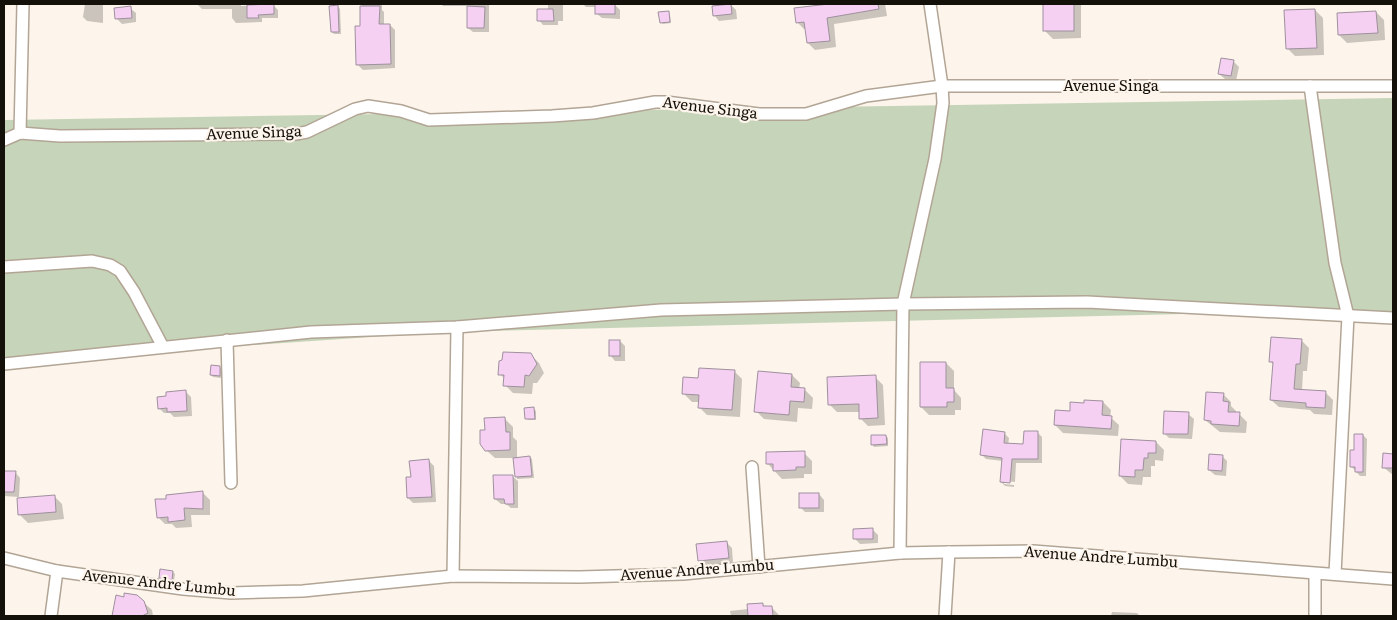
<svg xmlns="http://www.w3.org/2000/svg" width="1397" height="620" viewBox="0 0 1397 620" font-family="Literata,serif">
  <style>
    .green { fill: #c6d5b9 }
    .shadow { fill: #0003 }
    .building { fill: #f5d0f2; stroke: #9f909e }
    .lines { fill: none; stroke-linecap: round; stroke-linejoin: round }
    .minor-casing { stroke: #b2a595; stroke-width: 14 }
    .minor { stroke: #fff; stroke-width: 11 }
    .labels { text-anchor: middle; stroke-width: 4.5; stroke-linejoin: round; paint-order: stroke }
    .street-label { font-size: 15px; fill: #14100a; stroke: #fdf5eb }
  </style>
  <rect width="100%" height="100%" fill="#fdf5eb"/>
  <path class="green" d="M1393 98V316L1183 314 444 332 4 362V120Z"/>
  <g class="shadow">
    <path d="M85 4H103V23L87 21 83 17Z"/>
    <path d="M197 4H241V6L273 5 278 10V18H262V22L236 23 232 18V9H202Z"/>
    <path d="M362 4H382V10L384 12V25H390L395 30V68L363 70 358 65 361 27Z"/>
    <path d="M441 4H489V32H473L468 28 469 6H443Z"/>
    <path d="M548 4H563V21H558V25H543L539 20 548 10Z"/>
    <path d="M583 4 615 5 620 10V19L602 18 596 13 597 7H586Z"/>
    <path d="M839 4H885L887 16 834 24 836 47 815 50 808 43 806 29H804L797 22 796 9Z"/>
    <path d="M1044 4H1081V38L1053 39 1045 31Z"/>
    <path d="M731 5 736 10 737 19 719 21 714 15Z"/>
    <path d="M338 7 340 9 341 34H334L332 32Z"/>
    <path d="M130 8 136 13V22L122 24 117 19Z"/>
    <path d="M1315 10 1323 18 1324 55 1295 56 1287 48Z"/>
    <path d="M668 12 670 15 671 23 663 24 661 22Z"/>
    <path d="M1376 12 1384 20 1385 40 1347 43 1339 35Z"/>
    <path d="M1234 62 1239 67 1236 81 1225 79 1219 74Z"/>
    <path d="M1301 340 1309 348 1307 371H1303L1302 391 1326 393 1333 400 1332 415 1314 414 1310 410 1279 407 1271 400 1274 365 1270 361Z"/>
    <path d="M620 341 625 346V361H615L610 355Z"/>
    <path d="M530 354 539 363 544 373 537 383H533L532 394 513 393 505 385V379L500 374Z"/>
    <path d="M946 363 954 371V390L961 398V410H955V415H929L921 407Z"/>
    <path d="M220 367 222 370 221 378 213 377 211 375Z"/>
    <path d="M734 371 742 379 740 417 707 415 699 407V402H692L684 394 699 380Z"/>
    <path d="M792 375 800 383 799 389 805 390 813 398 812 409 798 408 797 422 764 419 756 411Z"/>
    <path d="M875 377 883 385 885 425 868 426 860 418V412H837L829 404Z"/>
    <path d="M186 392 191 397 192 416 174 417 170 413H164L159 408Z"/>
    <path d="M1223 394 1231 402V406L1236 411V413L1239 414 1247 422 1246 433 1220 432 1205 420Z"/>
    <path d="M1103 402 1111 410 1110 417 1119 425 1118 436 1063 433 1055 425 1085 404Z"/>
    <path d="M534 409 536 411V420H528L526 418Z"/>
    <path d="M1188 414 1194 419 1192 439 1169 438 1164 433Z"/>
    <path d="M505 419 513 427V437L517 441V458L530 457 532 459 534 478 517 479 514 458H495L486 450V432Z"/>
    <path d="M1004 433 1009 438 1008 445H1024L1038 433 1042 437V463H1016L1015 482 1004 481V484L1014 485V487L1005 486 1001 482 1003 461 986 459 982 455Z"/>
    <path d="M1363 435 1367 439 1366 476H1360L1351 466 1355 451Z"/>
    <path d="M886 436 888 438V446L874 447 872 444Z"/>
    <path d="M1156 442 1164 450 1163 461 1155 460V466H1151V477H1143L1142 485 1128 484 1120 476Z"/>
    <path d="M804 453 812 461V474H804V478L782 479 767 463Z"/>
    <path d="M1384 455H1393V475L1383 467Z"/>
    <path d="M1222 456 1227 461 1226 476 1215 475 1209 470Z"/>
    <path d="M429 461 434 466 436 502 413 503 408 498 412 478Z"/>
    <path d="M4 472H15L20 478 19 497 4 496Z"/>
    <path d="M512 476 518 481V508H511L506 504H501L495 499Z"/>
    <path d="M203 493 210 500V515H191L192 527 176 528 172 524H165L158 517 168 500Z"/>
    <path d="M819 494 824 500V512H805L800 507Z"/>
    <path d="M54 496 62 504 64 519 28 523 20 515Z"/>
    <path d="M873 530 878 535V543L860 544 854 538Z"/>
    <path d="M727 543 732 548 733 563 704 565 699 560Z"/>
    <path d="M161 570 173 572 175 574 174 581 163 580 160 578Z"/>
    <path d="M117 597 143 602 152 610 153 616H113Z"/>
    <path d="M762 604 766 607H771L779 615 783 616H731L730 611 748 609Z"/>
    <path d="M1112 612 1137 613 1140 616H1111Z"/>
  </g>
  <g class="building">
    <path d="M274 4V14L258 15 259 18H247V5Z"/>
    <rect x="595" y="4" width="20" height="10"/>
    <path d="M731 4 732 14 713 16 712 6Z"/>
    <path d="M829 4H878L879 9 827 18 830 41 807 43 804 22 796 23 794 8Z"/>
    <rect x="1043" y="4" width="31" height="27"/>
    <path d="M338 5 339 32H331L329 6Z"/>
    <path d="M131 6 132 18 115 19 114 8Z"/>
    <path d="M360 6H380L379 24H390L391 64 356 65 355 26H360Z"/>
    <path d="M467 6 485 7 484 28H467Z"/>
    <path d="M537 9H553L554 21H537Z"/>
    <path d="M1315 9 1317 48 1286 49 1284 10Z"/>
    <path d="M669 11 670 22 660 23 658 12Z"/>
    <path d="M1376 11 1378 33 1338 35 1337 13Z"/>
    <path d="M1221 58 1234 60 1231 76 1218 74Z"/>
    <path d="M1271 337 1302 339 1300 364H1296L1294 389 1326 391 1325 408 1306 407V403L1270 400 1273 362H1269Z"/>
    <rect x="609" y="340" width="11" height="16"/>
    <path d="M503 352 531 353 537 364 529 376 525 375 524 387 503 386 504 375H498L499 361 502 360Z"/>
    <path d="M920 362H946V388H954V402H947V407H920Z"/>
    <path d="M211 365 220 366V376L210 375Z"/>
    <path d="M699 368 735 370 732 410 698 408 699 395 682 394 683 377 698 378Z"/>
    <path d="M758 371 792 374 791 387 805 388 804 402 790 401 789 415 754 412Z"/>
    <path d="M876 375 878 418 859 419V404L828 405 827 377Z"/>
    <path d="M186 390 187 411 167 412V408L158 409 157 397 166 396V392Z"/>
    <path d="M1206 392 1224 393 1223 401 1229 402 1228 412H1240L1239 426 1211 424V421L1204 420Z"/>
    <path d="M1084 400 1103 401 1102 415 1112 416 1111 429 1054 425 1055 410 1070 411V402L1084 403Z"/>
    <path d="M534 407 535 419H525L524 408Z"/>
    <path d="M1164 411 1189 412 1188 434H1163Z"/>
    <path d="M505 417 506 432H510V450L485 451 480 444V430H485L484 418Z"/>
    <path d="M983 429 1005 432 1004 443 1023 444 1024 431H1038V459H1012L1010 483 1000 482 1002 458 980 455Z"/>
    <path d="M1354 434H1363V472H1355V467H1350V450H1354Z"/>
    <path d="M871 435H886L887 444 871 445Z"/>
    <path d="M1121 439 1156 441V453H1148V458H1144L1143 470H1135V477L1119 476Z"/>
    <path d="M805 451V467H796V470L773 471V464H766V452Z"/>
    <path d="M1383 453 1393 454V468H1382Z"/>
    <path d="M1209 454 1223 455 1222 471 1208 470Z"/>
    <path d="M530 456 532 476 515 477 513 458Z"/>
    <path d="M429 459 432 497 407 498 406 477H411L409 461Z"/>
    <path d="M4 471H16L14 492H4Z"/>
    <path d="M493 475H513L514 504H505L504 499H494Z"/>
    <path d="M203 491V509L184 508 185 520 168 522V517L157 518 155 499H166V495Z"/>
    <rect x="799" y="493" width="20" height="15"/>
    <path d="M55 495 56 512 18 515 17 498Z"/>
    <path d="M873 528V539H853V529Z"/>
    <path d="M727 541 729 558 698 561 696 544Z"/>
    <path d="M160 569 173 571 172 580 159 578Z"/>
    <path d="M124 593 137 595 144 601 148 613 142 616H112L116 595 124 597Z"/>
    <path d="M763 603V606H772L773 616H748L747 604Z"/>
  </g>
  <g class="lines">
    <defs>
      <g id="minor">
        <path d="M1310 86 1335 263 1348 316 1335 574"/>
        <path d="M20 133 23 4"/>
        <path d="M4 140 20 133 60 136 296 134 307 132 355 109 368 106 401 111 429 120 552 116 593 113 655 102H666L759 114H806L866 96 942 86H1393"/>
        <path d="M4 267 92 261 110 265 120 271 134 292 163 347"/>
        <path d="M227 340 231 483"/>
        <path d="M4 364 311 332 457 327 661 310 903 304 1087 302 1393 318"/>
        <path d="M752 467 759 567"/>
        <path d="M900 553 903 304 935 159 943 103 942 86 930 4"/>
        <path d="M4 558 57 571 183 589 231 593 303 591 453 576 580 577 683 574 900 553 949 552 1033 551 1393 579"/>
        <path d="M453 576 457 327"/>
        <path d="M51 616 57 571"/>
        <path d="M945 616 949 552"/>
        <path d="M1315 616V574"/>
      </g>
    </defs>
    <use href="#minor" class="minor-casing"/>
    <use href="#minor" class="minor"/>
  </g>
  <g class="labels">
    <g class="street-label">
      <text x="1111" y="91">Avenue Singa</text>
      <text transform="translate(710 108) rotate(7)" y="5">Avenue Singa</text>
      <text transform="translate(254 133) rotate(-2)" y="5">Avenue Singa</text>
      <text transform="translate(1101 557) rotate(4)" y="5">Avenue Andre Lumbu</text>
      <text transform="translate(697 570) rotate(-4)" y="5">Avenue Andre Lumbu</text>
      <text transform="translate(159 583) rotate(6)" y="5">Avenue Andre Lumbu</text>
    </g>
  </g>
  <rect width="1397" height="620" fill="none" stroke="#14100a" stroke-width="10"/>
</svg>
